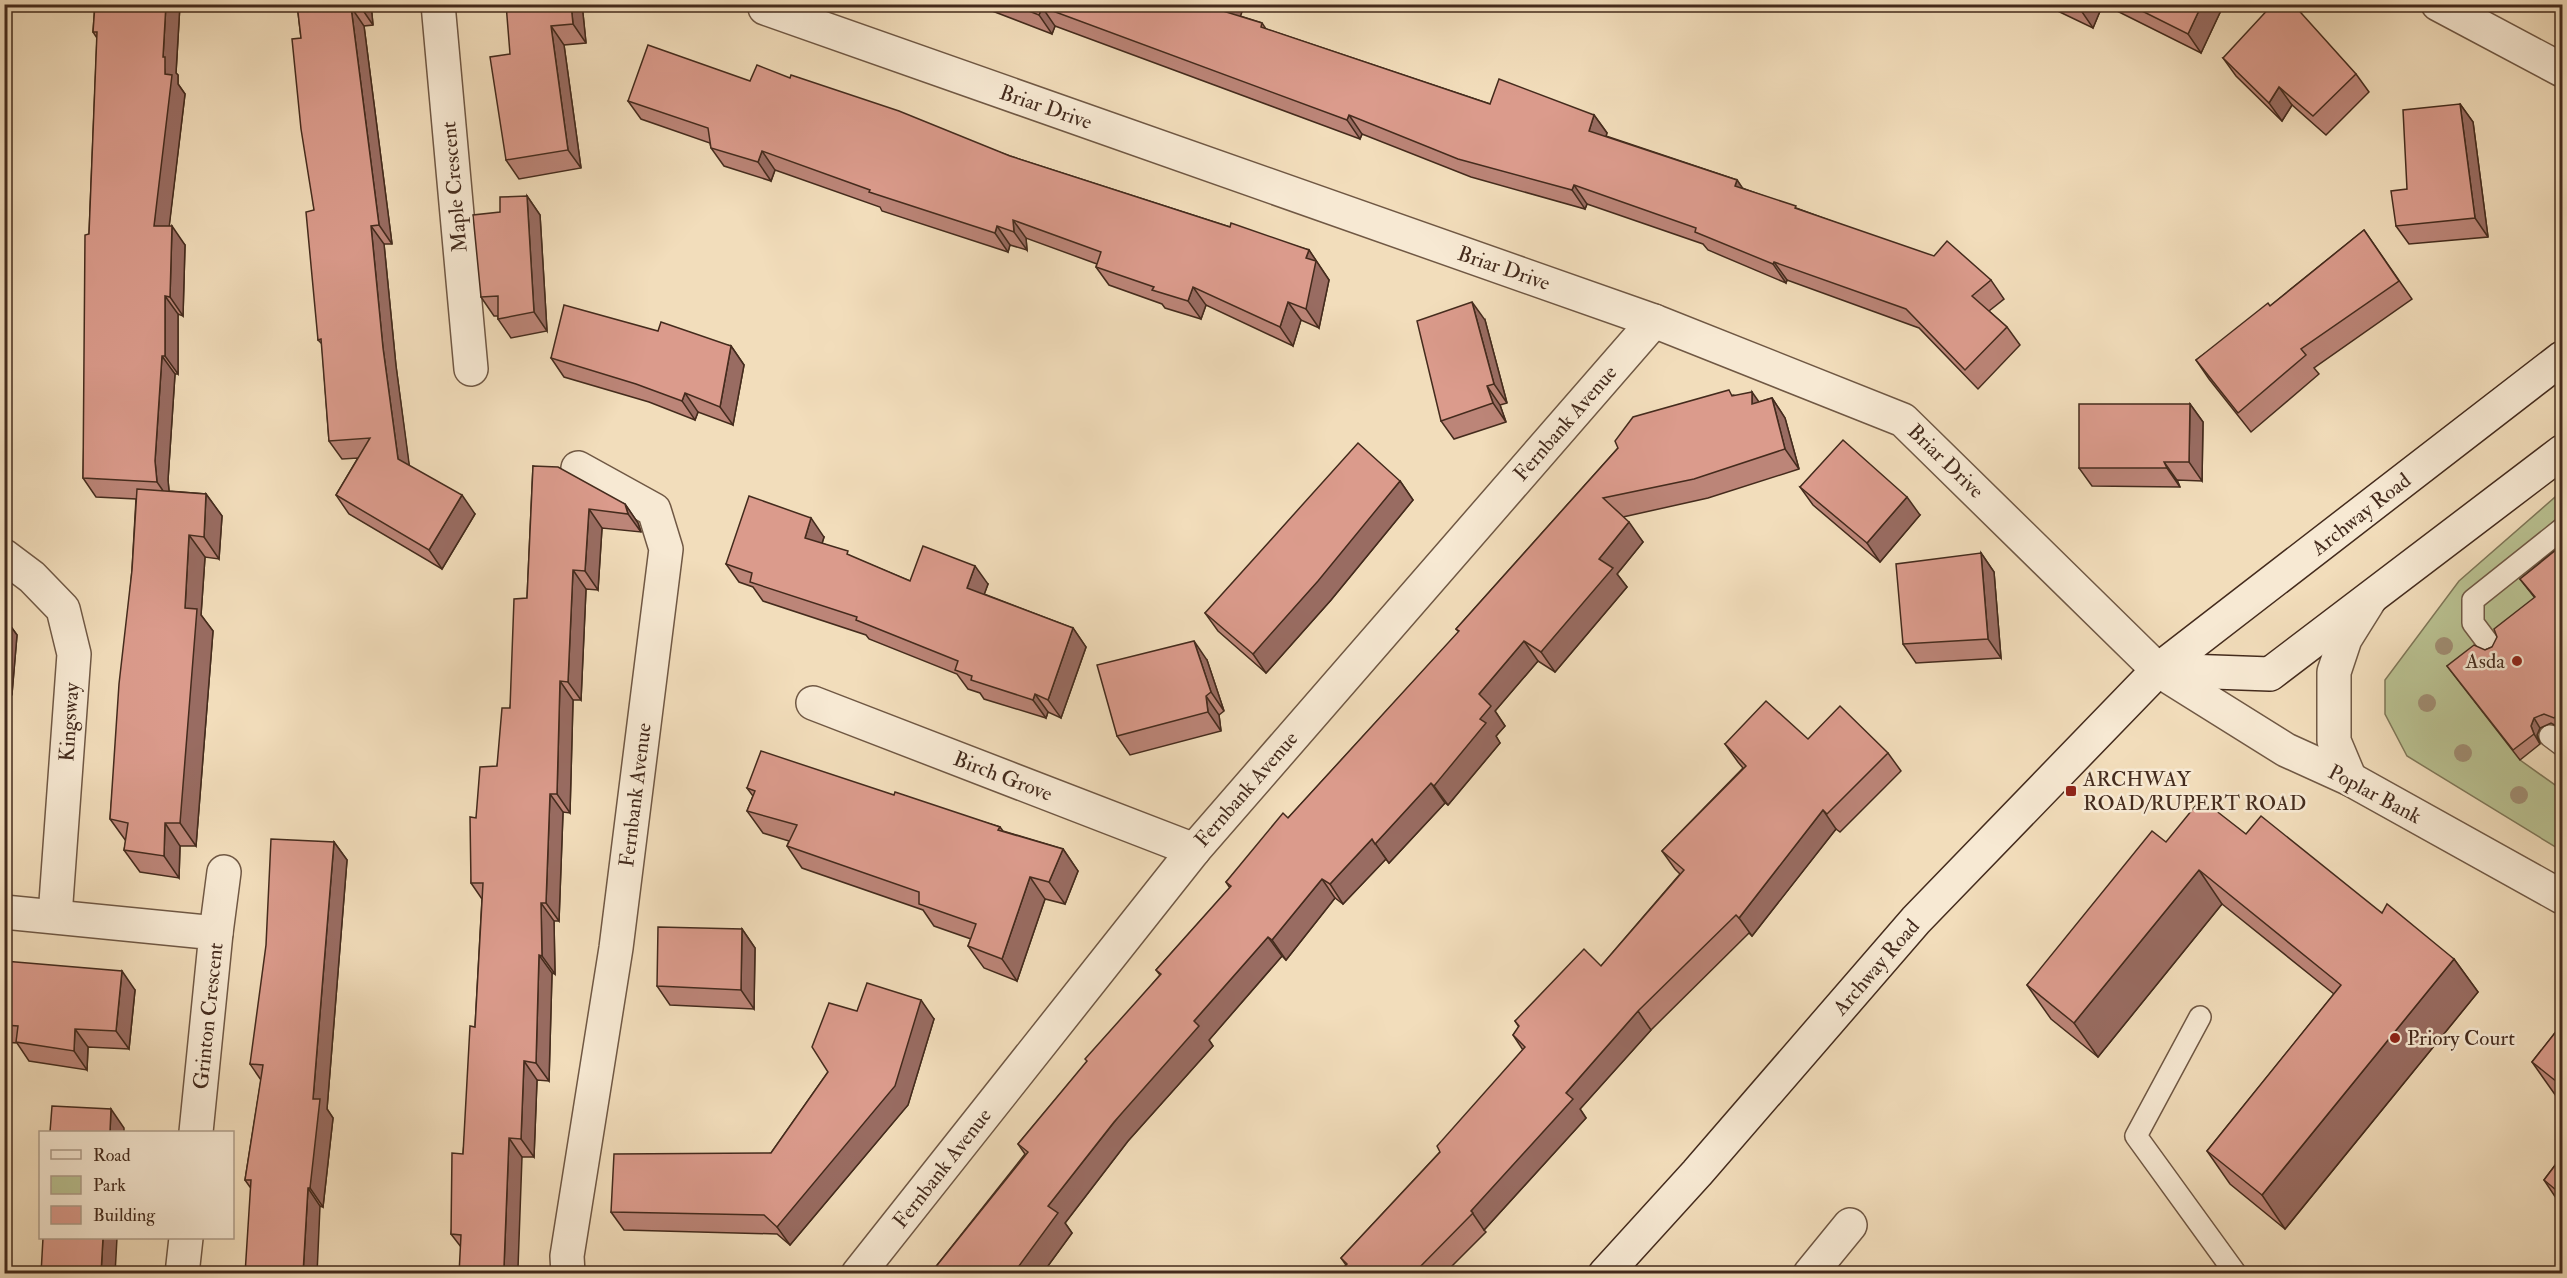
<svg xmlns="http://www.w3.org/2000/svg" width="2567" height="1278" viewBox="0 0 2567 1278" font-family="'IM FELL Double Pica',serif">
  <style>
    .green { fill: #b9c191; stroke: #7e7657; stroke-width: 1.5 }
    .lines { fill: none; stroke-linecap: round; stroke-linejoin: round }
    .service-casing { stroke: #705844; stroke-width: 24 }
    .minor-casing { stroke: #705844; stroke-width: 36 }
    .tertiary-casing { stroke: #705844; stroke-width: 36 }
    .secondary-casing { stroke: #442b1d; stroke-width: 36 }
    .service { stroke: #f7e9d3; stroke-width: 21 }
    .minor { stroke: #f7e9d3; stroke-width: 33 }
    .tertiary { stroke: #f7e9d3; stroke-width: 33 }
    .secondary { stroke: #f7e9d3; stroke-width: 33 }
    .tree { fill: #9f8c71 }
    .wall { fill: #bc8578; stroke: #442b1d; stroke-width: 1.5 }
    .shaded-wall { fill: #996c62; stroke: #442b1d; stroke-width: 1.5 }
    .building { fill: #db9b8c; stroke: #442b1d; stroke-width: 1.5 }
    .poi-dot { fill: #8f2418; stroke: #f7e9d3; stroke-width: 2 }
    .labels { text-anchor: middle; stroke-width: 5; stroke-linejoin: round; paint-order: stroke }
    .street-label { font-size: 21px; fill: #442b1d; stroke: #f7e9d3 }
    .poi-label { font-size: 21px; fill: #442b1d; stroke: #f7e9d3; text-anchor: start }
  </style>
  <rect width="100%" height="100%" fill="#f2ddbb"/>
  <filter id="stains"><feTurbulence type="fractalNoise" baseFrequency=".00333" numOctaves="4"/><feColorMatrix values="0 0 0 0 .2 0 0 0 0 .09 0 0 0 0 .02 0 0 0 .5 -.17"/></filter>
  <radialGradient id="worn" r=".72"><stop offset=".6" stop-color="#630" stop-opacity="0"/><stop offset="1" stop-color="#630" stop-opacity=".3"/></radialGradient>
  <path class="green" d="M2562 491V560L2542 607 2520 760 2562 790V851L2407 756 2385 714V680L2459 581Z"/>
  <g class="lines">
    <defs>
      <g id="service">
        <path d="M2491 647 2473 623V600L2562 529"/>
        <path d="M2550 736 2562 745"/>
        <path d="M2200 1017 2136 1136 2236 1274"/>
      </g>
      <g id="minor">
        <path d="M438 4 471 369"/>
        <path d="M765 8 1654 321 1903 420 2158 670 2286 750 2350 779 2562 897"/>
        <path d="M4 556 32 577 63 609 74 654 55 916"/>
        <path d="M813 703 1194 850"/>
        <path d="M2350 779 2334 741V672L2345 639 2370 599"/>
        <path d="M4 912 216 933 196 1132"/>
        <path d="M216 933 224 872"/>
        <path d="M182 1274 186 1238"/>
        <path d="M568 1274 567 1256 616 948 666 549 654 510 578 468"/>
        <path d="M858 1274 1194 850 1654 321"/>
        <path d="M1810 1274 1850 1225"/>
      </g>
      <path id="tertiary" d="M2438 4 2562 70"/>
      <g id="secondary">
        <path d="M2158 670 2270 674 2562 452"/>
        <path d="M1605 1274 1697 1173 1916 920 2158 670 2562 358"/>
      </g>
    </defs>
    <use href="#service" class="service-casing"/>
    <use href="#minor" class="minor-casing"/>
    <use href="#tertiary" class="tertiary-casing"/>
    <use href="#secondary" class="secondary-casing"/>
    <use href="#service" class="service"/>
    <use href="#minor" class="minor"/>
    <use href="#tertiary" class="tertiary"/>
    <use href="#secondary" class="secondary"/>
  </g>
  <g class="tree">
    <circle cx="2444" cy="646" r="9"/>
    <circle cx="2427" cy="703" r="9"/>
    <circle cx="2463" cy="753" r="9"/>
    <circle cx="2519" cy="795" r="9"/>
  </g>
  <g class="wall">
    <path d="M95 4H180L176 73 178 75V84L185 94 169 226 185 245 183 316 178 314V374H175L168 480 169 491 206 494 222 516 219 559 205 557 201 615 213 631 196 846H180L179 878 140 872 124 850 126 841 110 819 132 570 136 499 96 497 83 478 89 234 97 38 93 32Z"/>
    <path d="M297 4H371L373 25 364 26 392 244H384L396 366 409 466 475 514 442 569 349 514 336 495 358 458 342 459 329 441 322 344 318 340 314 210 301 38Z"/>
    <path d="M582 4 586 43 564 45 581 168 519 179 506 160 510 54Z"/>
    <path d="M974 4H1243L1244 6 1240 16 1262 23 1266 29 1490 104 1594 115 1607 133 1606 136 1737 180 1742 188 1991 280 2004 299 1989 311 2007 327 2020 345 1978 389 1919 328 1787 280 1786 283 1708 250 1703 244 1587 204 1585 209 1471 177 1362 134 1360 139 1055 26 1052 34Z"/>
    <path d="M2043 4H2103L2093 28Z"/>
    <path d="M2103 4H2224L2201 53Z"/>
    <path d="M2223 58 2356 74 2369 92 2326 135 2292 105 2282 121 2236 76Z"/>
    <path d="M790 78 1010 156 1230 227 1309 250 1329 280 1319 328 1301 320 1293 346 1206 305 1201 319 1165 308 1162 304 1109 285 1096 267 1097 264 1026 238 1027 250 1010 245 1008 252 882 211 880 207 775 170 771 181 724 166 711 148 710 143 641 119 628 101 750 81Z"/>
    <path d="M2460 104 2473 122 2488 237 2409 244 2396 226 2407 189Z"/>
    <path d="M527 196 540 215 547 331 511 338 498 319V316H494L481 297 500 212Z"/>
    <path d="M2364 230 2412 299 2314 368 2319 374 2251 432 2209 379 2196 360 2270 306Z"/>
    <path d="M1485 320 1507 403 1500 405 1506 422 1454 439 1441 421Z"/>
    <path d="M658 331 731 346 744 365 733 425 698 412 695 420 649 402 564 377 551 358Z"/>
    <path d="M1733 395 1759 402 1772 398 1785 418 1799 469 1708 498 1623 517 1643 542 1617 574 1627 587 1555 672 1538 661 1495 711 1505 726 1496 736 1500 743 1448 805 1445 803 1389 863 1386 859 1343 904 1335 898 1286 960 1282 956 1209 1040 1213 1046 1128 1141 1065 1223 1072 1233 1042 1274H930L1025 1154 1018 1144 1160 975 1156 970 1230 888 1226 882 1288 818 1459 632 1456 629 1618 448Z"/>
    <path d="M2190 404 2203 422 2202 481 2177 480 2180 487 2092 486 2079 468Z"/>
    <path d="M533 466 625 504 638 523 641 532 602 528 598 590 586 589 581 700H573L570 813 563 812 559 921H554L555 974 552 973 549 1081 537 1080 534 1157H522L461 1247 451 1234 463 1154 475 1027 482 899 471 883 476 818 497 766 510 708 527 598Z"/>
    <path d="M1400 481 1413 500 1331 600 1266 673 1218 631 1205 613Z"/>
    <path d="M1800 487 1920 515 1880 562 1813 505Z"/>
    <path d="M824 537 822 543 852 557 910 581 988 584 984 594 1073 628 1086 647 1061 718 1048 712 1046 718 984 699 980 693 968 689 957 674 869 639 866 635 763 601 753 587 739 582 726 564Z"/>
    <path d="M2562 545V726L2560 728 2551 723 2540 728 2537 735 2540 744 2520 760 2447 666 2492 647 2535 598 2520 579Z"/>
    <path d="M1981 553 1994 572 2001 658 1916 663 1903 644Z"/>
    <path d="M4 617 17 635 12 694 4 693Z"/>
    <path d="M1207 660 1224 711 1219 715 1221 731 1130 755 1117 736Z"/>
    <path d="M1808 739 1888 753 1901 771 1840 832 1836 829 1752 936 1749 933 1651 1030 1580 1109 1586 1118 1484 1230 1486 1232 1444 1274H1338L1346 1265 1341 1258 1440 1152 1523 1050 1513 1035 1519 1027 1515 1021 1601 966 1680 874 1675 869 1662 851 1743 768 1738 762 1725 744Z"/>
    <path d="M747 788 894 795 1000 827 1003 831 1063 849 1078 871 1065 904 1045 899 1017 981 984 968 968 946 971 939 934 926 923 910 802 868 787 846 789 841 763 833 747 811 753 796Z"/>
    <path d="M2246 834 2382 913 2454 959 2478 992 2285 1229 2230 1184 2207 1151 2334 994 2222 904 2098 1057 2051 1019 2027 985 2166 842Z"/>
    <path d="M334 842 347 860 327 1109 333 1118 323 1207 250 1187 245 1180 261 1080 250 1064Z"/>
    <path d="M742 929 755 948 754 1009 670 1005 657 986Z"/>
    <path d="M4 961 135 990 129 1049 88 1047 87 1070 29 1061 17 1043 4 1042Z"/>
    <path d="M857 1011 934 1019 908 1105 790 1245 777 1234 624 1230 611 1212 771 1153 828 1072Z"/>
    <path d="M2562 1024V1101L2556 1096 2532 1062Z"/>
    <path d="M2562 1156V1207L2544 1180Z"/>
  </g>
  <g class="shaded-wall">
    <path d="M166 4H180L176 73 178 75V84L185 94 167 245 154 226 165 74 163 57Z"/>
    <path d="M360 4H371L373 25 360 6Z"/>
    <path d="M571 4H582L586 43 573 24Z"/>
    <path d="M1225 4H1243L1244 6 1236 29 1223 11Z"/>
    <path d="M2082 4H2103L2093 28 2080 9Z"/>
    <path d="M2202 4H2224L2201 53 2188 34Z"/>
    <path d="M351 7 364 26 392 244 379 225Z"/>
    <path d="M1042 7 1055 26 1052 34 1039 15Z"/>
    <path d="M551 26 564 45 581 168 568 150Z"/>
    <path d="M2279 87 2292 105 2282 121 2269 103Z"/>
    <path d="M2460 104 2473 122 2488 237 2475 218Z"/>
    <path d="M1349 115 1362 134 1360 139 1347 120Z"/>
    <path d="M1594 115 1607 133 1602 149 1589 131Z"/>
    <path d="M762 151 775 170 771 181 758 162Z"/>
    <path d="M1737 180 1750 199 1735 186Z"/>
    <path d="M1574 185 1587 204 1585 209 1572 190Z"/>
    <path d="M527 196 540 215 547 331 534 312Z"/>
    <path d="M1013 220 1026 238 1027 250 1014 232Z"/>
    <path d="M172 226 185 245 183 316 170 297Z"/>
    <path d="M371 226 384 244 396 366 411 478 398 459 383 348Z"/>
    <path d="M997 226 1010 245 1008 252 995 233Z"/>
    <path d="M1309 250 1329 280 1319 328 1306 309V258Z"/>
    <path d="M1774 262 1787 280 1786 283 1773 264Z"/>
    <path d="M1193 287 1206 305 1201 319 1188 301Z"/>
    <path d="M165 296 178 314V374L165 356Z"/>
    <path d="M1288 302 1301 320 1293 346 1280 327Z"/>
    <path d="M1472 302 1485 320 1507 403 1494 384Z"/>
    <path d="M731 346 744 365 733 425 720 407Z"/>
    <path d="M162 356 175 374 168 480 170 501 157 482 155 461Z"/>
    <path d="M1487 386 1500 405 1506 422 1493 403Z"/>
    <path d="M1752 392 1766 412 1752 404Z"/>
    <path d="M685 393 698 412 695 420 682 401Z"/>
    <path d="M1772 398 1785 418 1799 469 1785 449Z"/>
    <path d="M2190 404 2203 422 2202 481 2189 462Z"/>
    <path d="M2164 462 2177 480 2180 487 2167 468Z"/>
    <path d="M1400 481 1413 500 1331 600 1266 673 1253 654Z"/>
    <path d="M206 494 222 516 219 559 204 537Z"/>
    <path d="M462 495 475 514 442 569 429 550Z"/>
    <path d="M1907 497 1920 515 1880 562 1867 543Z"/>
    <path d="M625 504 638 523 641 532 628 514Z"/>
    <path d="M589 509 602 528 598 590 585 571Z"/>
    <path d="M811 518 824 537 818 556 805 538Z"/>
    <path d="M1629 522 1643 542 1617 574 1627 587 1555 672 1541 652 1599 559Z"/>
    <path d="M189 535 205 557 201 615 213 631 196 846 180 823 185 608Z"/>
    <path d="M1981 553 1994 572 2001 658 1988 639Z"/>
    <path d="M975 566 988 584 980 606 967 588Z"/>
    <path d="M573 570 586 589 581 700 568 682Z"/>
    <path d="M4 617 17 635 12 694 4 684Z"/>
    <path d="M1073 628 1086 647 1061 718 1048 700Z"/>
    <path d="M1194 641 1207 660 1224 711 1211 692Z"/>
    <path d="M1524 641 1538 661 1495 711 1505 726 1496 736 1500 743 1448 805 1434 786 1480 719 1479 694Z"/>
    <path d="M560 681 573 700 570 813 557 794Z"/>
    <path d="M1035 694 1048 712 1046 718 1033 700Z"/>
    <path d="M1206 696 1219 715 1221 731 1208 712Z"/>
    <path d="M2534 718 2540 728 2537 735 2540 744 2534 734 2531 726Z"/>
    <path d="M1431 783 1445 803 1389 863 1375 844Z"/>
    <path d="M550 794 563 812 559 921 546 903Z"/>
    <path d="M1823 810 1836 829 1752 936 1739 918Z"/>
    <path d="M165 823 180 846 179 878 164 856Z"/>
    <path d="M1372 839 1386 859 1343 904 1330 884Z"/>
    <path d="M334 842 347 860 327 1109 333 1118 323 1207 310 1188 313 1099Z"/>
    <path d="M1063 849 1078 871 1065 904 1049 882Z"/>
    <path d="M2199 870 2222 904 2098 1057 2074 1023Z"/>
    <path d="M1030 877 1045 899 1017 981 1002 959Z"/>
    <path d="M1322 879 1335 898 1286 960 1272 940Z"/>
    <path d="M541 903 554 921 555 974 542 956Z"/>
    <path d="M742 929 755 948 754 1009 741 990Z"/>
    <path d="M1268 937 1282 956 1209 1040 1213 1046 1128 1141 1065 1223 1072 1233 1042 1274H1013L1048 1206 1194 1021Z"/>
    <path d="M539 955 552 973 549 1081 536 1063Z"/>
    <path d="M2454 959 2478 992 2285 1229 2262 1195Z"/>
    <path d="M122 971 135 990 129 1049 116 1031Z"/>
    <path d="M921 1000 934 1019 908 1105 790 1245 777 1227Z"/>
    <path d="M1638 1011 1651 1030 1580 1109 1586 1118 1484 1230 1471 1211 1566 1093Z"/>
    <path d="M75 1029 88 1047 87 1070 74 1051Z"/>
    <path d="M524 1061 537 1080 534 1157 521 1139Z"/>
    <path d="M111 1109 124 1128V1132H110Z"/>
    <path d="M509 1138 522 1157 518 1268 522 1274H508L504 1267Z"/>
    <path d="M308 1188 320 1206 317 1274H303Z"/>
    <path d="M103 1238H117L115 1274H101Z"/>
  </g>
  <g class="building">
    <path d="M95 4H166L163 57H165V74L172 75 154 226H172L170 297 165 296V356H162L155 461 157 482 83 478 85 235 89 234 97 32H93Z"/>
    <path d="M297 4H360V6L351 7 379 225 371 226 383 348 398 459 462 495 429 550 336 495 370 438 329 441 321 339 318 340 306 212 314 210 301 129 292 39 301 38Z"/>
    <path d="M506 4H571L573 24 551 26 568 150 506 160 490 57 510 54Z"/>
    <path d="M1011 4H1225L1223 11 1262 23 1261 27 1490 104 1499 79 1594 115 1589 131 1737 180 1735 186 1796 206 1795 208 1934 256 1947 241 1991 280 1972 296 2007 327 1965 370 1906 309 1774 262 1773 264 1695 232 1696 228 1574 185 1572 190 1458 159 1349 115 1347 120 1042 7 1039 15Z"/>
    <path d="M2070 4H2082L2080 9Z"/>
    <path d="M2128 4H2202L2188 34Z"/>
    <path d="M2273 4H2293L2356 74 2313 116 2279 87 2269 103 2223 58Z"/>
    <path d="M648 45 750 81 757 65 790 78 791 75 899 111 1010 156 1230 227 1231 223 1309 250 1306 258 1316 261 1306 309 1288 302 1280 327 1193 287 1188 301 1152 290 1154 287 1096 267 1101 252 1013 220 1014 232 997 226 995 233 869 192 870 190 762 151 758 162 711 148 708 128 628 101Z"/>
    <path d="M2460 104 2475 218 2396 226 2391 191 2407 189 2403 110Z"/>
    <path d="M527 196 534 312 498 319V296L481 297 473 215 500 212V197Z"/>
    <path d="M2364 230 2399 281 2301 349 2306 355 2238 413 2196 360 2268 303 2270 306Z"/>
    <path d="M1472 302 1494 384 1487 386 1493 403 1441 421 1417 321Z"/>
    <path d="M564 305 658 331 661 322 731 346 720 407 685 393 682 401 636 384 551 358Z"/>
    <path d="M1729 390 1732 396 1752 392V404L1772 398 1785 449 1694 479 1603 498 1629 522 1599 559 1613 568 1541 652 1524 641 1479 694 1491 706 1480 719 1486 723 1434 786 1431 783 1375 844 1372 839 1330 884 1322 879 1272 940 1268 937 1194 1021 1199 1026 1114 1122 1048 1206 1058 1213 1013 1274H930L1028 1152 1018 1144 1087 1061 1085 1059 1161 974 1156 970 1231 886 1226 882 1283 813 1288 818 1459 631 1456 629 1618 448 1615 441 1633 417Z"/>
    <path d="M2079 404H2190L2189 462H2164L2167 468H2079Z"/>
    <path d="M1843 440 1907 497 1867 543 1800 487Z"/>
    <path d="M1358 443 1400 481 1318 581 1253 654 1205 613Z"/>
    <path d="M533 466 558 467 625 504 628 514 589 509 585 571 573 570 568 682 560 681 557 794H550L546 903H541L542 956 539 955 536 1063 524 1061 521 1139 509 1138 504 1267 518 1268 517 1274H459L461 1235 451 1234 452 1153 463 1154 470 1026 475 1027 483 883H471L470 817 476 818 480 767 497 766 502 708H510L514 599 527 598Z"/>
    <path d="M137 489 206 494 204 537 189 535 185 608 197 609 180 823H165L164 856 124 850 128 823 110 819 119 684 132 570Z"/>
    <path d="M749 496 811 518 805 538 848 551 847 554 910 581 923 546 975 566 967 588 1073 628 1048 700 1035 694 1033 700 971 680 972 676 955 670 958 661 856 620 857 617 750 582 752 573 726 564Z"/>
    <path d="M2562 545V711L2554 718 2544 714 2534 718 2531 726 2534 734 2513 750 2447 666 2474 645 2485 650 2492 647 2497 637 2494 629 2535 597 2520 579Z"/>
    <path d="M1981 553 1988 639 1903 644 1896 564Z"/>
    <path d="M1194 641 1211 692 1206 696 1208 712 1117 736 1097 665Z"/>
    <path d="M1766 701 1808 739 1840 706 1888 753 1827 814 1823 810 1739 918 1736 915 1638 1011 1566 1093 1573 1099 1471 1211 1473 1213 1413 1274H1338L1347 1264 1341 1258 1440 1152 1437 1146 1525 1047 1513 1035 1519 1026 1515 1021 1584 949 1601 966 1684 870 1662 851 1746 766 1725 744Z"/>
    <path d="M761 751 894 795 895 792 1000 827 998 830 1063 849 1049 882 1030 877 1002 959 968 946 976 924 919 904V892L787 846 797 825 747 811 755 791 747 788Z"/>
    <path d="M2201 799 2246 834 2261 816 2382 913 2387 904 2454 959 2262 1195 2207 1151 2341 985 2199 870 2074 1023 2027 985 2152 831 2166 842Z"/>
    <path d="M271 839 334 842 313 1099H320L310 1188H308L303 1274H245L251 1180H245L263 1065 250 1064 266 945Z"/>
    <path d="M658 927 742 929 741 990 657 986Z"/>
    <path d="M4 961 122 971 116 1031 75 1029 74 1051 16 1042 18 1026 4 1025Z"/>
    <path d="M867 983 921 1000 895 1086 777 1227 764 1215 611 1212 614 1154 771 1153 828 1072 812 1047 829 1003 857 1011Z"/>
    <path d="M2562 1024V1086L2532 1062Z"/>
    <path d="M52 1106 111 1109 110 1132H50Z"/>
    <path d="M2562 1156V1195L2544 1180Z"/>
    <path d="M43 1238H103L101 1274H41Z"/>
  </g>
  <g class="poi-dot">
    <circle cx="2517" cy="661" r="6"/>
    <rect x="2065" y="785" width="12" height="12" rx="3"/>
    <circle cx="2395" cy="1038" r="6"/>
  </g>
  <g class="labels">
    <g class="street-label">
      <text transform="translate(1046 107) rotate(19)" y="7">Briar Drive</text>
      <text transform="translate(454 187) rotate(-95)" y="7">Maple Crescent</text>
      <text transform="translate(1504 268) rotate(19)" y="7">Briar Drive</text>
      <text transform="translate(1565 423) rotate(-49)" y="7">Fernbank Avenue</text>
      <text transform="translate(1946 461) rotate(44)" y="7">Briar Drive</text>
      <text transform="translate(2361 514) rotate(-38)" y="7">Archway Road</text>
      <text transform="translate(69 722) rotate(-86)" y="7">Kingsway</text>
      <text transform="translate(1003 776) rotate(21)" y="7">Birch Grove</text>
      <text transform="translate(1246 789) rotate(-49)" y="7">Fernbank Avenue</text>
      <text transform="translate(2375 794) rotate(28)" y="7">Poplar Bank</text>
      <text transform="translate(635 795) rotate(-83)" y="7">Fernbank Avenue</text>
      <text transform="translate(1876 967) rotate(-49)" y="7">Archway Road</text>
      <text transform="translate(208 1016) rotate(-84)" y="7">Grinton Crescent</text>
      <text transform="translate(942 1168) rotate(-52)" y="7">Fernbank Avenue</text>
    </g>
    <g class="poi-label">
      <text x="2505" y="668" text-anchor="end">Asda</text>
      <text x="2083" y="786">ARCHWAY<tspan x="2083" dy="24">ROAD/RUPERT ROAD</tspan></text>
      <text x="2407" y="1045">Priory Court</text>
    </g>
  </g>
  <rect width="2567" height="1278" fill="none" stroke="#f2ddbb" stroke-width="24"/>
  <rect x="6" y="6" width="2555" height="1266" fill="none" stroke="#442b1d" stroke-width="3"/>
  <rect x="12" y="12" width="2543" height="1254" fill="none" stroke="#442b1d" stroke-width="1.5"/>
  <rect x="39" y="1131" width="195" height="108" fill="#f7e9d3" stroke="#af9d8a" stroke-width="1.5"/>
  <rect x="51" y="1150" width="30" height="9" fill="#f7e9d3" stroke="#af9d8a" stroke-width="1.5"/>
  <text x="93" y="1161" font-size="18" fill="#442b1d">Road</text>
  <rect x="51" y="1176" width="30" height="18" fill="#b9c191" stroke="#af9d8a" stroke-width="1.5"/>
  <text x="93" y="1191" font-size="18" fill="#442b1d">Park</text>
  <rect x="51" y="1206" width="30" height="18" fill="#db9b8c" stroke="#af9d8a" stroke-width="1.5"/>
  <text x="93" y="1221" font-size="18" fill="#442b1d">Building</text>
  <rect width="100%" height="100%" filter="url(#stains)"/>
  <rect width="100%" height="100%" fill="url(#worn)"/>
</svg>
